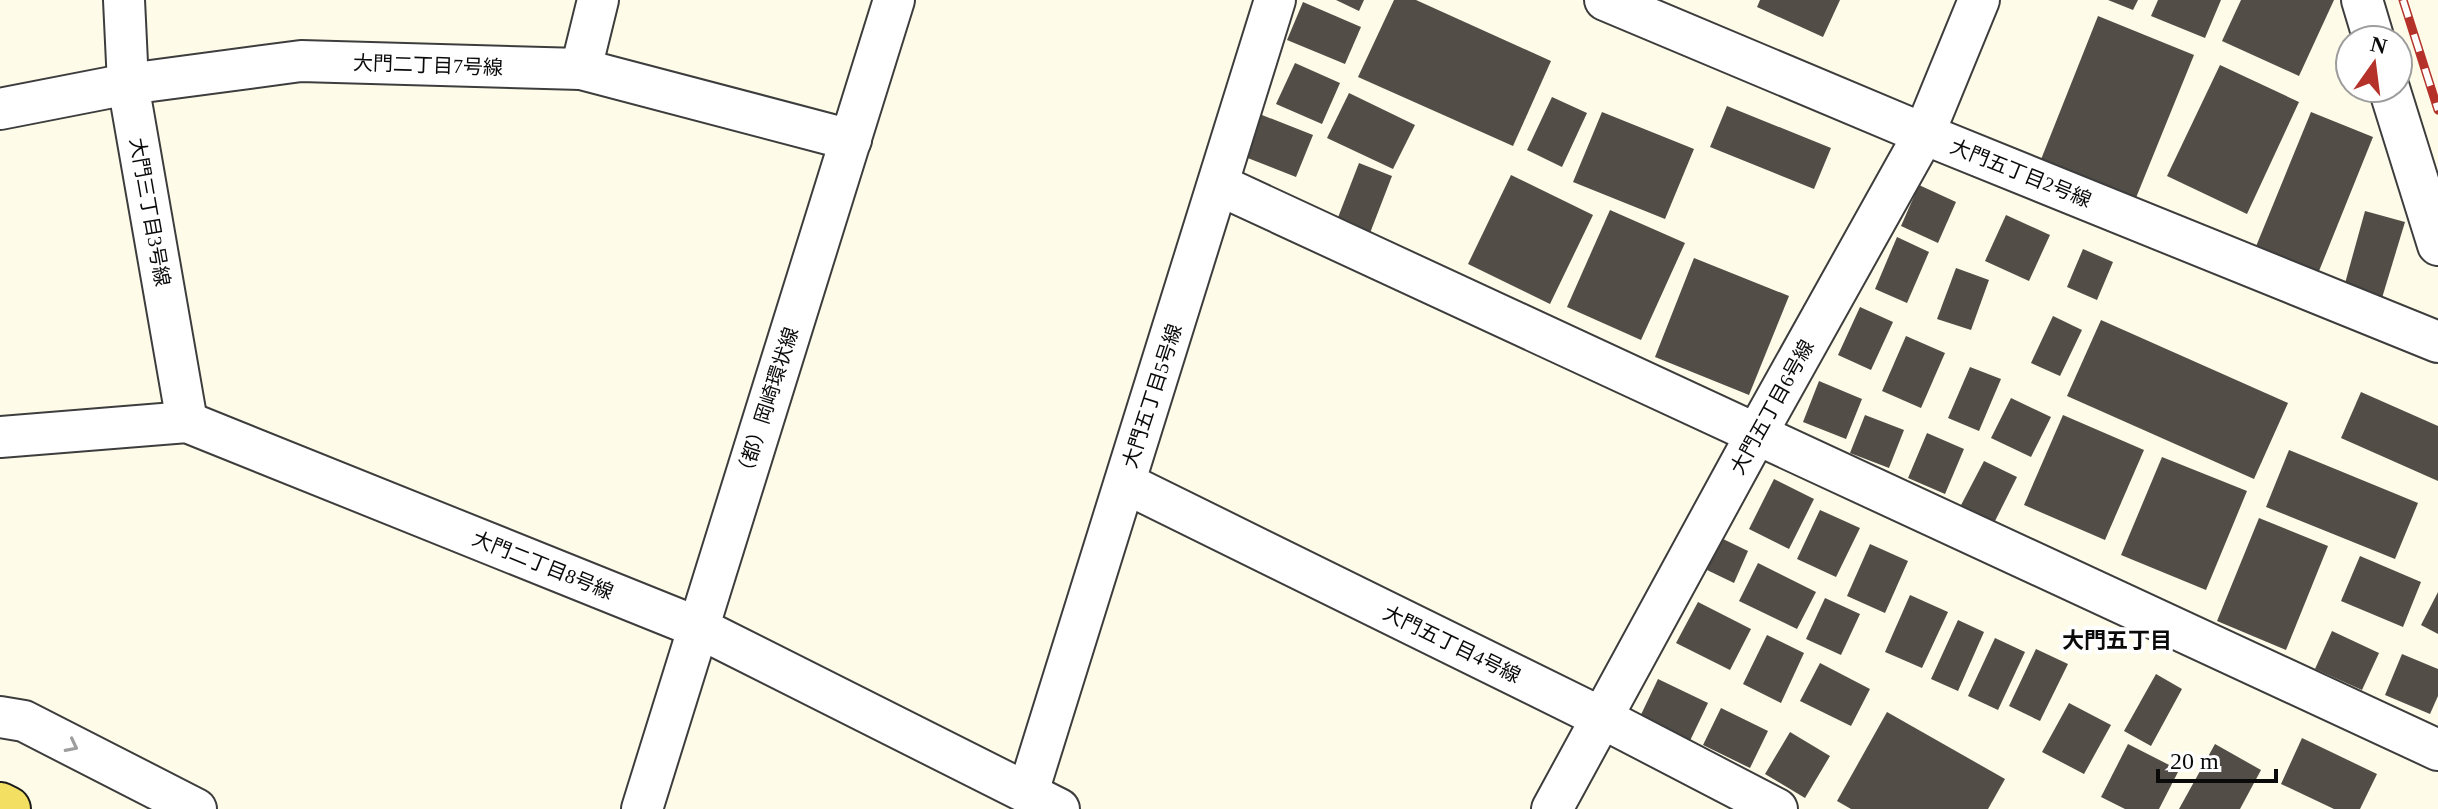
<svg xmlns="http://www.w3.org/2000/svg" width="2438" height="809" viewBox="0 0 2438 809" font-family="'Times New Roman','Noto Sans JP',serif">
  <style>
    .building { fill: #524d47 }
    .lines { fill: none; stroke-linecap: round; stroke-linejoin: round }
    .minor-casing { stroke: #3d3d3d; stroke-width: 44 }
    .major-casing { stroke: #1b1b1b; stroke-width: 48 }
    .minor { stroke: #fff; stroke-width: 40 }
    .major { stroke: #f3e063; stroke-width: 44 }
    .rail-casing { stroke: #b43229; stroke-width: 9 }
    .rail { stroke: #fff; stroke-width: 6; stroke-dasharray: 18; stroke-linecap: butt }
    .oneway { stroke: #9d9d9d }
    .labels { text-anchor: middle; stroke-width: 8; stroke-linejoin: round; paint-order: stroke }
    .street-label { font-size: 20px; fill: #0a0a0a; stroke: #fff }
    .neighbourhood-label { font-size: 22px; font-weight: bold; fill: #0a0a0a; stroke: #fff }
  </style>
  <rect width="100%" height="100%" fill="#fefce8"/>
  <g class="building">
    <path d="M1336 0H1364L1359 11Z"/>
    <path d="M1394 0H1416L1551 61 1513 146 1358 77Z"/>
    <path d="M1760 0H1840L1823 37 1757 7Z"/>
    <path d="M2108 0H2138L2133 10Z"/>
    <path d="M2158 0H2221L2205 38 2151 16Z"/>
    <path d="M2241 0H2334L2299 76 2222 41Z"/>
    <path d="M1303 2 1361 27 1345 64 1287 40Z"/>
    <path d="M2098 16 2194 55 2131 210 2036 172Z"/>
    <path d="M1295 63 1340 83 1322 124 1276 104Z"/>
    <path d="M2220 65 2299 102 2247 214 2167 176Z"/>
    <path d="M1349 93 1415 125 1393 169 1327 138Z"/>
    <path d="M1552 97 1587 113 1562 167 1527 150Z"/>
    <path d="M1727 106 1831 148 1814 189 1710 147Z"/>
    <path d="M1602 112 1694 149 1665 219 1573 182Z"/>
    <path d="M2311 112 2373 137 2313 286 2250 261Z"/>
    <path d="M1257 113 1313 135 1296 177 1240 155Z"/>
    <path d="M1359 163 1392 176 1370 233 1337 220Z"/>
    <path d="M1511 175 1593 215 1550 304 1468 264Z"/>
    <path d="M1919 185 1956 202 1938 243 1901 226Z"/>
    <path d="M1610 210 1685 243 1641 340 1567 307Z"/>
    <path d="M2365 211 2405 222 2382 298 2344 287Z"/>
    <path d="M2006 215 2050 235 2029 281 1985 261Z"/>
    <path d="M1897 237 1929 252 1907 303 1875 289Z"/>
    <path d="M2083 249 2113 262 2097 300 2067 287Z"/>
    <path d="M1694 258 1789 296 1749 395 1655 357Z"/>
    <path d="M1956 268 1989 280 1971 330 1937 319Z"/>
    <path d="M1860 307 1893 322 1871 370 1838 355Z"/>
    <path d="M2053 316 2082 330 2060 376 2031 363Z"/>
    <path d="M2101 320 2288 403 2254 479 2067 396Z"/>
    <path d="M1906 336 1945 353 1921 408 1882 391Z"/>
    <path d="M1970 367 2001 379 1979 431 1948 418Z"/>
    <path d="M1819 381 1862 399 1846 439 1803 422Z"/>
    <path d="M2361 392 2438 426V481L2341 438Z"/>
    <path d="M2011 398 2051 417 2031 457 1991 438Z"/>
    <path d="M1865 415 1904 430 1889 468 1850 453Z"/>
    <path d="M2063 415 2144 450 2105 540 2024 505Z"/>
    <path d="M1927 433 1964 449 1945 494 1908 478Z"/>
    <path d="M2289 450 2418 503 2395 559 2266 507Z"/>
    <path d="M2162 457 2247 491 2206 590 2121 555Z"/>
    <path d="M1984 461 2017 477 1993 525 1959 509Z"/>
    <path d="M1774 479 1814 499 1789 549 1749 529Z"/>
    <path d="M1820 510 1860 528 1836 577 1797 559Z"/>
    <path d="M2259 518 2328 546 2286 650 2217 621Z"/>
    <path d="M1721 538 1748 551 1734 583 1707 570Z"/>
    <path d="M1870 544 1908 561 1885 613 1847 596Z"/>
    <path d="M2360 556 2421 582 2403 627 2341 601Z"/>
    <path d="M1758 563 1816 592 1797 629 1739 601Z"/>
    <path d="M2438 592V634L2421 625Z"/>
    <path d="M1910 595 1948 612 1922 668 1885 652Z"/>
    <path d="M1825 598 1860 614 1841 655 1806 639Z"/>
    <path d="M1698 602 1751 629 1730 670 1676 643Z"/>
    <path d="M1958 620 1984 632 1958 691 1931 679Z"/>
    <path d="M2332 631 2379 653 2362 690 2315 669Z"/>
    <path d="M1767 635 1804 653 1781 703 1743 684Z"/>
    <path d="M1995 638 2025 652 1998 710 1968 696Z"/>
    <path d="M2036 649 2068 664 2040 721 2009 706Z"/>
    <path d="M2402 654 2438 669V696L2430 714 2385 695Z"/>
    <path d="M1820 663 1870 689 1851 726 1800 701Z"/>
    <path d="M2156 674 2182 689 2151 746 2124 731Z"/>
    <path d="M1658 679 1708 703 1687 747 1637 723Z"/>
    <path d="M2069 703 2111 725 2084 774 2042 752Z"/>
    <path d="M1721 708 1768 731 1750 768 1703 745Z"/>
    <path d="M1887 712 2005 779 1988 809H1851L1837 801Z"/>
    <path d="M1790 732 1830 756 1805 798 1765 774Z"/>
    <path d="M2302 738 2377 774 2360 809H2334L2281 784Z"/>
    <path d="M2128 744 2179 770 2159 809H2125L2101 797Z"/>
    <path d="M2215 744 2261 770 2240 809H2179Z"/>
  </g>
  <g class="lines">
    <defs>
      <g id="minor">
        <path d="M124 0 128 84 187 422"/>
        <path d="M1605 0 1924 134 2438 342"/>
        <path d="M2362 0 2374 40"/>
        <path d="M581 69 598 0"/>
        <path d="M2389 88 2438 245"/>
        <path d="M0 109 128 84 301 61 581 69 851 140"/>
        <path d="M1219 185 2438 750"/>
        <path d="M0 437 187 422 697 627 1059 809"/>
        <path d="M1125 483 1602 718 1777 809"/>
        <path d="M0 717 24 721 196 809"/>
        <path d="M1028 792 1275 0"/>
        <path d="M642 809 894 0"/>
        <path d="M1552 809 1757 433 1924 134 1979 0"/>
      </g>
      <path id="major" d="M0 805 8 809"/>
    </defs>
    <use href="#minor" class="minor-casing"/>
    <use href="#major" class="major-casing"/>
    <use href="#minor" class="minor"/>
    <use href="#major" class="major"/>
    <defs>
      <path id="rail" d="M2403 0 2438 110"/>
    </defs>
    <use href="#rail" class="rail-casing"/>
    <use href="#rail" class="rail"/>
  </g>
  <defs><path id="oneway-chevron" d="M-2-3.5L2.5 0L-2 3.5" fill="none" stroke-width="1.6" stroke-linecap="round" stroke-linejoin="round" transform="scale(2)"/></defs>
  <use class="oneway" href="#oneway-chevron" transform="translate(72 746) rotate(27)"/>
  <g class="labels">
    <g class="street-label">
      <text transform="translate(428 65) rotate(2)" y="7">大門二丁目7号線</text>
      <text transform="translate(2021 173) rotate(22)" y="7">大門五丁目2号線</text>
      <text transform="translate(150 212) rotate(80)" y="7">大門三丁目3号線</text>
      <text transform="translate(1152 396) rotate(-72)" y="7">大門五丁目5号線</text>
      <text transform="translate(767 404) rotate(-72)" y="7">（都）岡崎環状線</text>
      <text transform="translate(1772 407) rotate(-61)" y="7">大門五丁目6号線</text>
      <text transform="translate(543 565) rotate(22)" y="7">大門二丁目8号線</text>
      <text transform="translate(1452 644) rotate(26)" y="7">大門五丁目4号線</text>
    </g>
    <g class="neighbourhood-label">
      <text x="2117" y="648">大門五丁目</text>
    </g>
  </g>
  <g transform="translate(2374 64) rotate(14)"><circle r="38" fill="#ffffff" stroke="#9d9d9d" stroke-width="2"/>
  <path d="M0-6L14 30L0 20L-14 30Z" fill="#b43229"/>
  <text y="-12" font-size="22" font-weight="bold" text-anchor="middle" fill="#0a0a0a">N</text>
  </g>
  <path d="M2158 769v12h118v-12" fill="none" stroke="#0a0a0a" stroke-width="4"/>
  <text x="2170" y="769" font-size="24" fill="#0a0a0a" stroke="#ffffff" stroke-width="6" paint-order="stroke">20 m</text>
</svg>
